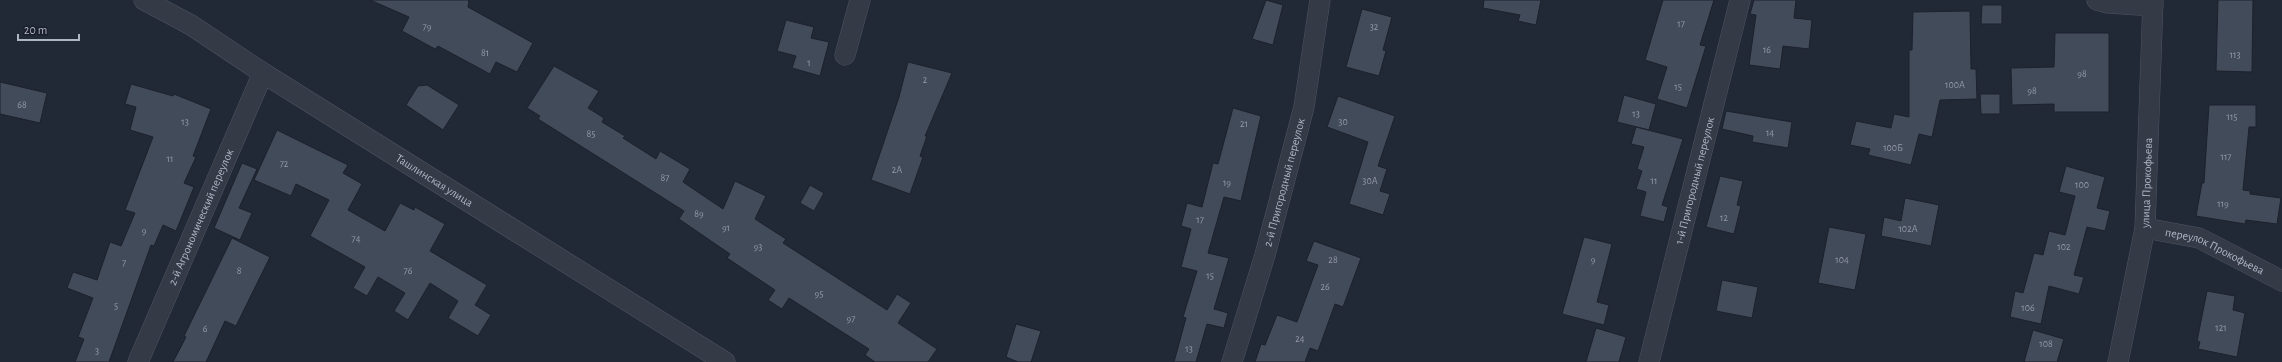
<svg xmlns="http://www.w3.org/2000/svg" width="2282" height="362" viewBox="0 0 2282 362" font-family="'Alegreya Sans',sans-serif">
  <style>
    .building { fill: #424b5a; stroke: #1c212d }
    .lines { fill: none; stroke-linecap: round; stroke-linejoin: round }
    .minor-casing { stroke: #4f5561; stroke-width: 21 }
    .minor { stroke: #343a46; stroke-width: 20 }
    .labels { text-anchor: middle; stroke-width: 3; stroke-linejoin: round; paint-order: stroke }
    .number-label { font-size: 10px; fill: #939aa9 }
    .street-label { font-size: 12px; fill: #aeb5c3; stroke: #1a1f2b }
  </style>
  <rect width="100%" height="100%" fill="#212836"/>
  <g class="building">
    <path d="M370 0H469L468 7 533 43 517 72 496 62 490 74 438 46 435 49 402 31 409 17Z"/>
    <path d="M1266 0 1283 5 1273 45 1252 39Z"/>
    <path d="M1484 0H1541L1536 25 1518 21 1520 15 1483 8Z"/>
    <path d="M1663 0H1714L1700 45 1706 46 1687 108 1657 99 1667 67 1645 60Z"/>
    <path d="M1754 0H1796L1794 18 1812 20 1809 49 1783 46 1780 69 1749 65 1756 15 1750 14Z"/>
    <path d="M2218 0H2253L2252 72 2216 71Z"/>
    <path d="M1982 5H2002V24H1981Z"/>
    <path d="M1362 9 1392 17 1383 50 1386 51 1379 76 1346 67Z"/>
    <path d="M1970 11 1971 69H1976L1977 99 1940 100 1932 137 1919 134 1911 165 1868 155 1870 149 1850 145 1856 121 1891 128 1894 114 1909 117V50H1912L1913 12Z"/>
    <path d="M786 20 814 27 811 38 829 42 820 76 792 68 796 56 777 51Z"/>
    <path d="M2055 33H2109V112H2054V104L2012 105 2011 68 2054 67Z"/>
    <path d="M908 62 952 73 925 136H927L920 156 923 157 910 194 871 180 899 97Z"/>
    <path d="M554 66 599 91 588 108 604 118 602 122 625 136 623 138 656 159 660 151 690 169 683 182 723 209 735 181 766 196 755 219 786 239 783 243 887 310 897 294 911 303 898 323 937 349 928 362H875L865 355 869 349 789 298 782 309 768 300 775 290 727 258 730 254 679 219 684 211 538 119 540 116 527 108Z"/>
    <path d="M0 82 47 93 40 123 0 114Z"/>
    <path d="M131 84 173 96 174 94 211 109 193 156 196 157 184 183 194 187 176 231 163 225 154 246 151 245 109 362H75L84 339 78 337 93 298 67 288 73 272 97 280 110 242 121 246 135 213 125 210 153 137 130 130 136 107 125 104Z"/>
    <path d="M427 85 459 105 443 130 406 105 418 86Z"/>
    <path d="M1980 94H2000V114H1981Z"/>
    <path d="M1624 95 1656 104 1649 130 1617 122Z"/>
    <path d="M1338 96 1395 116 1378 166 1387 169 1380 191 1390 194 1383 215 1349 204 1368 142 1327 127Z"/>
    <path d="M2209 105H2256V127H2249L2243 190 2250 191V194L2281 198 2277 224 2246 220 2245 224 2196 216 2202 183H2204Z"/>
    <path d="M1233 108 1261 116 1241 201 1224 197 1208 253 1229 258 1214 309 1228 313 1224 328 1207 324 1196 362H1174L1186 318 1183 317 1197 271 1181 267 1191 229 1181 226 1187 203 1202 207 1213 163 1218 164Z"/>
    <path d="M1726 111 1792 122 1788 148 1752 142 1753 136 1722 129Z"/>
    <path d="M1636 127 1683 139 1662 205 1668 207 1664 222 1640 216 1646 192 1636 189 1642 171 1637 169 1644 147 1631 144Z"/>
    <path d="M277 130 348 165 343 173 362 184 348 210 385 231 400 203 414 210 415 207 445 224 430 251 487 285 475 305 491 315 478 336 448 318 458 301 430 283 408 320 394 311 405 293 378 277 367 296 353 288 365 267 310 236 329 200 296 184 291 196 254 180Z"/>
    <path d="M242 163 257 169 239 208 252 213 240 240 214 228Z"/>
    <path d="M2066 166 2105 177 2097 208 2110 211 2105 231 2087 227 2074 275 2084 277 2079 294 2049 286 2041 324 2010 317 2015 291 2023 293 2034 253 2043 255 2049 231 2065 235 2075 196 2059 192Z"/>
    <path d="M1720 176 1743 181 1737 205 1741 206 1734 234 1706 227Z"/>
    <path d="M810 185 824 193 814 211 800 203Z"/>
    <path d="M1905 198 1939 205 1931 246 1881 236 1884 217 1901 221Z"/>
    <path d="M1829 227 1866 234 1855 290 1818 283Z"/>
    <path d="M1584 237 1612 244 1597 302 1609 305 1604 325 1562 314Z"/>
    <path d="M232 238 270 257 236 326 225 321 206 362H173L186 337 184 336Z"/>
    <path d="M1314 241 1361 258 1343 307 1335 304 1318 351 1310 348 1305 362H1255L1261 344 1265 345 1277 315 1297 322 1318 265 1306 261Z"/>
    <path d="M1722 280 1758 287 1752 318 1716 311Z"/>
    <path d="M2207 291 2235 296 2233 310 2245 313 2237 357 2198 349 2200 342 2197 341Z"/>
    <path d="M1016 324 1041 331 1031 362H1018L1006 357Z"/>
    <path d="M1596 328 1626 337 1619 362H1586Z"/>
    <path d="M2033 330 2064 339 2057 362H2024Z"/>
  </g>
  <g class="lines">
    <defs>
      <g id="minor">
        <path id="s1" d="M144 0 191 25 263 73 725 362"/>
        <path d="M2097 0 2108 3 2153 6"/>
        <path d="M845 55 860 0"/>
        <path id="s2" d="M2145 228 2199 238 2282 281"/>
        <path id="s3" d="M138 362 263 73"/>
        <path id="s4" d="M1232 362 1265 255 1304 107 1320 0"/>
        <path id="s5" d="M1649 362 1740 0"/>
        <path id="s6" d="M2118 362 2145 228 2153 0"/>
      </g>
    </defs>
    <use href="#minor" class="minor-casing"/>
    <use href="#minor" class="minor"/>
  </g>
  <g class="labels">
    <g class="number-label">
      <text x="1681" y="27">17</text>
      <text x="427" y="30">79</text>
      <text x="1374" y="30">32</text>
      <text x="1767" y="53">16</text>
      <text x="485" y="56">81</text>
      <text x="2235" y="58">113</text>
      <text x="809" y="66">1</text>
      <text x="2082" y="77">98</text>
      <text x="925" y="83">2</text>
      <text x="1955" y="88">100А</text>
      <text x="1678" y="90">15</text>
      <text x="2032" y="94">98</text>
      <text x="22" y="108">68</text>
      <text x="1636" y="117">13</text>
      <text x="2232" y="120">115</text>
      <text x="185" y="125">13</text>
      <text x="1343" y="125">30</text>
      <text x="1244" y="127">21</text>
      <text x="1770" y="136">14</text>
      <text x="591" y="137">85</text>
      <text x="1893" y="151">100Б</text>
      <text x="2226" y="160">117</text>
      <text x="170" y="162">11</text>
      <text x="284" y="167">72</text>
      <text x="897" y="173">2А</text>
      <text x="665" y="181">87</text>
      <text x="1370" y="184">30А</text>
      <text x="1654" y="184">11</text>
      <text x="1227" y="186">19</text>
      <text x="2082" y="188">100</text>
      <text x="2223" y="207">119</text>
      <text x="699" y="217">89</text>
      <text x="1724" y="221">12</text>
      <text x="1200" y="223">17</text>
      <text x="726" y="231">91</text>
      <text x="1908" y="232">102А</text>
      <text x="144" y="234">9</text>
      <text x="356" y="242">74</text>
      <text x="758" y="250">93</text>
      <text x="2064" y="250">102</text>
      <text x="1333" y="263">28</text>
      <text x="1593" y="263">9</text>
      <text x="1842" y="263">104</text>
      <text x="124" y="266">7</text>
      <text x="239" y="274">8</text>
      <text x="408" y="274">76</text>
      <text x="1210" y="279">15</text>
      <text x="1325" y="290">26</text>
      <text x="819" y="297">95</text>
      <text x="116" y="309">5</text>
      <text x="2028" y="311">106</text>
      <text x="851" y="322">97</text>
      <text x="2221" y="331">121</text>
      <text x="205" y="332">6</text>
      <text x="1300" y="342">24</text>
      <text x="2046" y="347">108</text>
      <text x="1189" y="352">13</text>
      <text x="97" y="354">3</text>
    </g>
    <g class="street-label">
      <text dy="4" stroke="none"><textPath href="#s1" startOffset="342">Ташлинская улица</textPath></text>
      <text dy="4" stroke="none"><textPath href="#s5" startOffset="187">1-й Пригородный переулок</textPath></text>
      <text dy="4" stroke="none"><textPath href="#s6" startOffset="182">улица Прокофьева</textPath></text>
      <text dy="4" stroke="none"><textPath href="#s4" startOffset="187">2-й Пригородный переулок</textPath></text>
      <text dy="4" stroke="none"><textPath href="#s3" startOffset="158">2-й Агрономический переулок</textPath></text>
      <text dy="4" stroke="none"><textPath href="#s2" startOffset="74">переулок Прокофьева</textPath></text>
    </g>
  </g>
  <path d="M18 34v6h61v-6" fill="none" stroke="#aeb5c3" stroke-width="2"/>
  <text x="24" y="34" font-size="12" fill="#aeb5c3" stroke="#1a1f2b" stroke-width="3" paint-order="stroke">20 m</text>
</svg>
